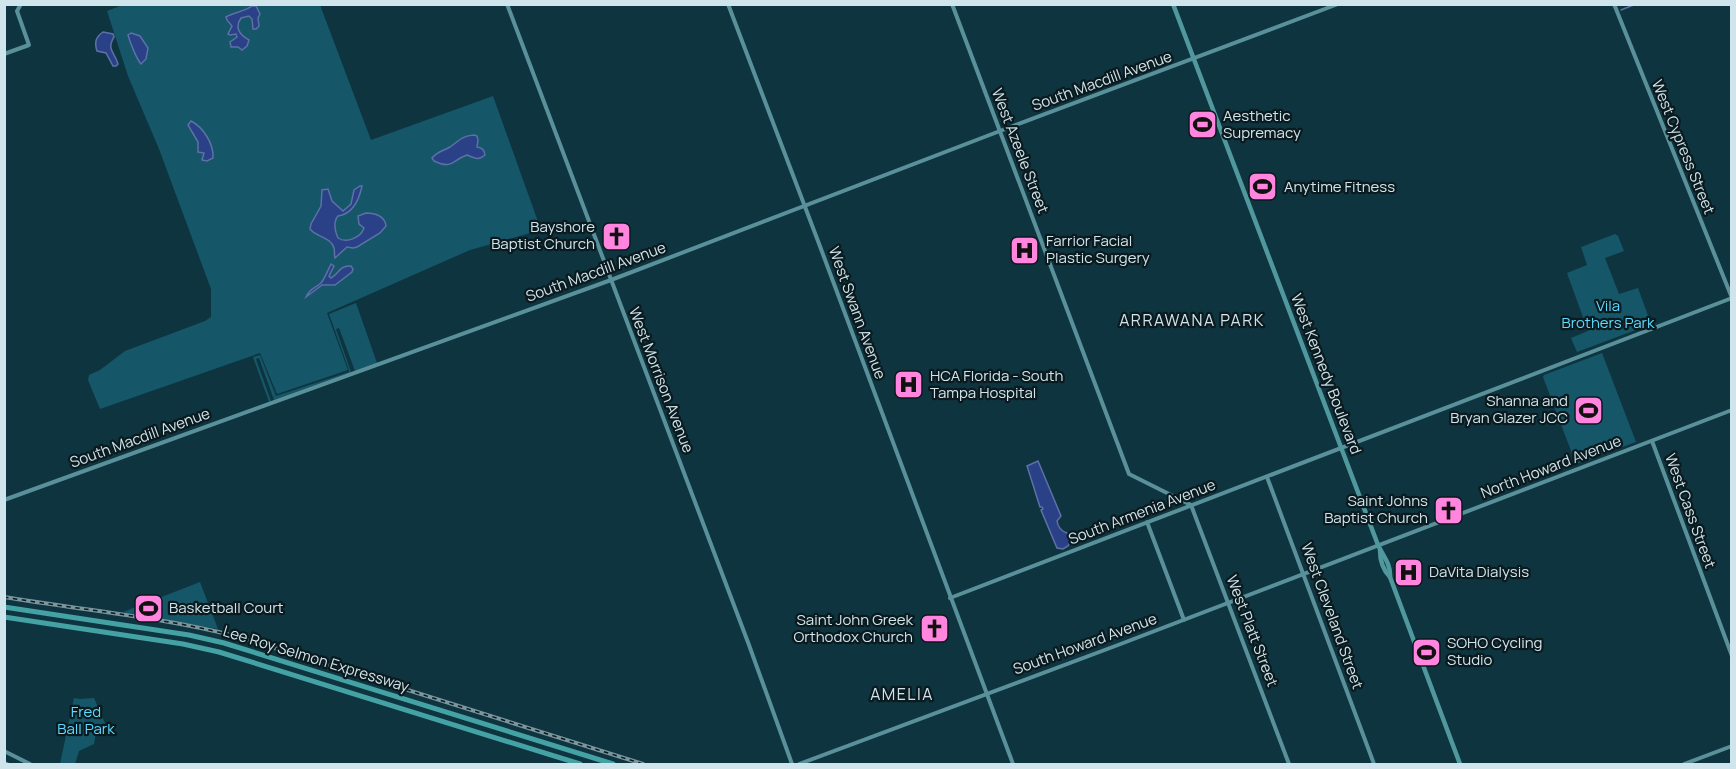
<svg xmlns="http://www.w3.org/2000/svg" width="1736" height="769" viewBox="0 0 1736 769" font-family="Manrope,sans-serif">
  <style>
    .green { fill: #155769 }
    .water { fill: #2a4087; stroke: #5c71a5; stroke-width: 1.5 }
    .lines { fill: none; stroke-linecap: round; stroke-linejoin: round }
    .stream { stroke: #5c71a5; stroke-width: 1.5 }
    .secondary { stroke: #59909a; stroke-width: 4 }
    .primary { stroke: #50989e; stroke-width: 4.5 }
    .highway { stroke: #44a2a4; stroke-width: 5 }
    .rail-casing { stroke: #79959e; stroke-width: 4 }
    .rail { stroke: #0a1a1e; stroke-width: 1.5; stroke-dasharray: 4.5; stroke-linecap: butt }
    .labels { text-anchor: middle; stroke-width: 4.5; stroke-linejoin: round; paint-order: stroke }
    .street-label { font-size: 15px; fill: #d0e4eb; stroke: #0a1a1e }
    .poi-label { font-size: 15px; fill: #d0e4eb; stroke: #0a1a1e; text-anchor: start }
    .park-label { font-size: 15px; fill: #5ddaff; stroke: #0a1a1e }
    .neighbourhood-label { font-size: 16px; letter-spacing: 1.5px; fill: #d0e4eb; stroke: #0a1a1e }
  </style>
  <rect width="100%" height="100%" fill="#0e343f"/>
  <g class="green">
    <path d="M125 4 320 5 371 140 493 96 541 230 470 250 327 313 348 370 277 394 260 353 100 409 88 380 89 375 100 370 125 351 205 321 211 317V289L159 149 128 76 107 11Z"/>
    <path d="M1615 234 1618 236 1624 251 1605 258 1619 294 1638 288 1650 321 1649 325 1577 352 1571 338 1588 331 1567 273 1587 265 1581 247Z"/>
    <path d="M356 303 377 363 355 371 339 328 336 329 351 372 274 400 259 358 256 359 271 401 269 402 253 357 260 355 276 396 349 372V370L329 314Z"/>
    <path d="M1602 353 1636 442 1576 464 1543 377 1544 375Z"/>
    <path d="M200 582 218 629 123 612Z"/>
    <path d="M74 698 80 699 94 698 107 728 96 733 94 744 79 751 75 764H60Z"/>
  </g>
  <g class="water">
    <path d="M252 6H256L260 14 258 18 259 26 256 29H253L252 19 249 16 241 18C234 28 240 35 249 40L247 46 242 50 238 47H231L230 42 237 37 236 34 230 35 228 34 232 26 227 20 226 17C234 12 244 12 252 6Z"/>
    <path d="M103 32 113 34 114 37C106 50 115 52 118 64L116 66H113L106 53 97 51C94 42 96 37 103 32Z"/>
    <path d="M131 33 140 36 148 48 146 59 141 64C136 58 130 42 128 35Z"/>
    <path d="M191 121C203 127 214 144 213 158L207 161 202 160 204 153 198 152V142L188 125Z"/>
    <path d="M474 135 477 136 478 140 477 147C482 148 484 149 485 155 478 161 475 158 467 155 452 160 453 170 434 161L432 158C438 151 443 151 450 147 459 141 461 136 474 135Z"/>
    <path d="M360 186H362C359 200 353 214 338 216 333 222 335 231 338 238 347 244 361 237 364 228L359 224 358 216 366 213C375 213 385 216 386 226L380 233 357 247 353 248 347 247 335 258C334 255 335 252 334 248 331 237 316 237 310 229L311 224 321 206 322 190 328 189 332 201 343 211 351 204 354 190Z"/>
    <path d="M331 264 334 266 329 276 331 278C339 274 339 265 351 266L353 269 352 272 335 285H322L306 297C310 288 314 289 321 283 325 278 328 270 331 264Z"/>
    <path d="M1038 461 1061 516 1057 521C1058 528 1061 531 1067 533L1071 540 1068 546 1063 549 1057 548 1041 510 1043 509 1042 507H1040L1027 466Z"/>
  </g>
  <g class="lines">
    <g class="stream">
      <path d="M1684 4 1685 5"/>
      <path d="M1621 10 1636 4"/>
    </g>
    <g class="secondary">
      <path d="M507 4 749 645 792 764"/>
      <path d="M728 4 818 241 1013 764"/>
      <path d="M952 4 1129 474 1191 505"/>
      <path d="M4 54 29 45 17 11 21 4"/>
      <path d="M1652 441 1732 656"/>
      <path d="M1267 477 1374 764"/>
      <path d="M4 500 611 280 1000 131 1338 4"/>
      <path d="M1191 505 1289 764"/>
      <path d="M1147 522 1184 620"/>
      <path d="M950 598 1732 298 1614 4"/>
      <path d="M4 751 30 764"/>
      <path d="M4 763 7 764"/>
      <path d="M799 764 1118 645 1732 410"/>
      <path d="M1684 764 1732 746"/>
    </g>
    <g class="primary">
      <path d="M1173 4 1378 545C1383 556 1391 564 1390 577"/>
      <path d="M1380 550C1380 560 1383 570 1390 577L1460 764"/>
    </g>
    <g class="highway">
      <path d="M4 607 189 635 224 643 613 764"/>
      <path d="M4 617 183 644 219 652 580 764"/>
    </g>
    <defs>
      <path id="rail" d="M4 597C82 610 162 617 239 637L643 764"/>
    </defs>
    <use href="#rail" class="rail-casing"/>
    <use href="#rail" class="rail"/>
  </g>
  <defs>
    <symbol id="stadium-square" viewBox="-11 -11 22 22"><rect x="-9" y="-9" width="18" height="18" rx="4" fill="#ff85df" stroke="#0a1a1e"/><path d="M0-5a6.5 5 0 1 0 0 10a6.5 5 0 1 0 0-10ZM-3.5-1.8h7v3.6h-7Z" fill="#111"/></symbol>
    <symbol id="church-square" viewBox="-11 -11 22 22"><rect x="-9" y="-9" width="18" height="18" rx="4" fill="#ff85df" stroke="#0a1a1e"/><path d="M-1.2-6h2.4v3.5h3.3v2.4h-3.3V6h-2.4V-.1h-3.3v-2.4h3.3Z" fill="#111"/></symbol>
    <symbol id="hospital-square" viewBox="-11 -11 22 22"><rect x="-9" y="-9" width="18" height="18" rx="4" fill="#ff85df" stroke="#0a1a1e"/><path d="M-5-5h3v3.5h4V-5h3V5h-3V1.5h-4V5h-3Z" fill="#111"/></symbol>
  </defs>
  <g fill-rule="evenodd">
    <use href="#stadium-square" x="1186" y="108" width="33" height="33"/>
    <use href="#stadium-square" x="1246" y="170" width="33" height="33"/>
    <use href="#church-square" x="600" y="220" width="33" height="33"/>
    <use href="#hospital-square" x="1008" y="234" width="33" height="33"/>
    <use href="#hospital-square" x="892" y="368" width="33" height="33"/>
    <use href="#stadium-square" x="1572" y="394" width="33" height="33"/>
    <use href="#church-square" x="1432" y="494" width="33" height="33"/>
    <use href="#hospital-square" x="1392" y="556" width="33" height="33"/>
    <use href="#stadium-square" x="132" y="592" width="33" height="33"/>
    <use href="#church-square" x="918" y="612" width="33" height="33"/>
    <use href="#stadium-square" x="1410" y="636" width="33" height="33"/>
  </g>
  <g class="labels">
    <g class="street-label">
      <text transform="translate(1102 81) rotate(-20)" y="5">South Macdill Avenue</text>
      <text transform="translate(1683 147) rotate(68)" y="5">West Cypress Street</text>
      <text transform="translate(1020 151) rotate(69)" y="5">West Azeele Street</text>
      <text transform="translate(596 272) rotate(-20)" y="5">South Macdill Avenue</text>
      <text transform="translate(857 313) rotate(70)" y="5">West Swann Avenue</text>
      <text transform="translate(1326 374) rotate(69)" y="5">West Kennedy Boulevard</text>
      <text transform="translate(661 380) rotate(69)" y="5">West Morrison Avenue</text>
      <text transform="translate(140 438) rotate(-20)" y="5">South Macdill Avenue</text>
      <text transform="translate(1551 467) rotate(-21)" y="5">North Howard Avenue</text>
      <text transform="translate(1690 511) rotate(70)" y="5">West Cass Street</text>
      <text transform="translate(1142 512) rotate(-21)" y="5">South Armenia Avenue</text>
      <text transform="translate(1332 616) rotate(70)" y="5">West Cleveland Street</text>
      <text transform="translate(1252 631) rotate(69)" y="5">West Platt Street</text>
      <text transform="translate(1085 644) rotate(-20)" y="5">South Howard Avenue</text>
      <text transform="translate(316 659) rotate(17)" y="5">Lee Roy Selmon Expressway</text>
    </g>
    <g class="poi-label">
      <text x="1223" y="121">Aesthetic<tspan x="1223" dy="17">Supremacy</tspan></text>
      <text x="1284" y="192">Anytime Fitness</text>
      <text x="595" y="232" text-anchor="end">Bayshore<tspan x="595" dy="17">Baptist Church</tspan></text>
      <text x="1046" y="246">Farrior Facial<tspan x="1046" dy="17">Plastic Surgery</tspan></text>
      <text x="930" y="381">HCA Florida - South<tspan x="930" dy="17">Tampa Hospital</tspan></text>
      <text x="1568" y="406" text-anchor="end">Shanna and<tspan x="1568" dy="17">Bryan Glazer JCC</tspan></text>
      <text x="1428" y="506" text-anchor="end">Saint Johns<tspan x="1428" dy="17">Baptist Church</tspan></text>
      <text x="1429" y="577">DaVita Dialysis</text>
      <text x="169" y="613">Basketball Court</text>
      <text x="913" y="625" text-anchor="end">Saint John Greek<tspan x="913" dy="17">Orthodox Church</tspan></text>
      <text x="1447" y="648">SOHO Cycling<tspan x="1447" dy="17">Studio</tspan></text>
    </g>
    <g class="park-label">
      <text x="1608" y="311">Vila<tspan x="1608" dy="17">Brothers Park</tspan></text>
      <text x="86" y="717">Fred<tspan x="86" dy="17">Ball Park</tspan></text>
    </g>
    <g class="neighbourhood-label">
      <text x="1192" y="326">ARRAWANA PARK</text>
      <text x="902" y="700">AMELIA</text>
    </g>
  </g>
  <rect width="1736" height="769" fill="none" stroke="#d0e4eb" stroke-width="12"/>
</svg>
